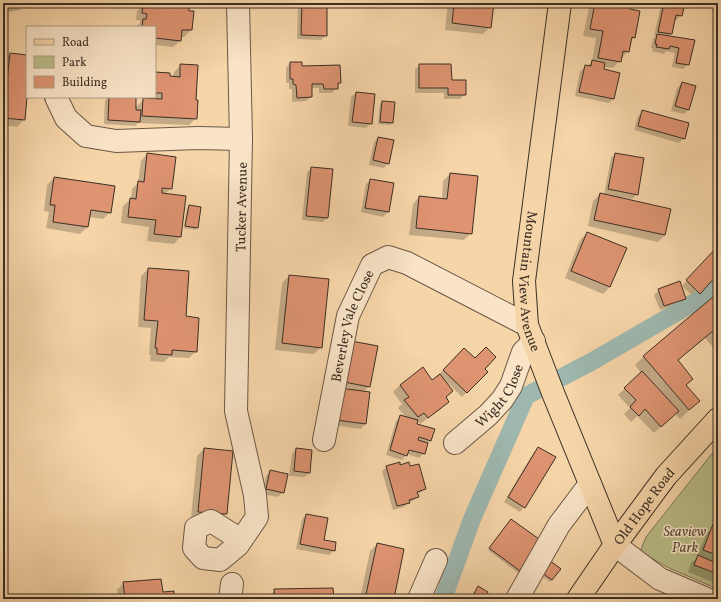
<svg xmlns="http://www.w3.org/2000/svg" width="721" height="602" viewBox="0 0 721 602" font-family="Vollkorn,serif">
  <style>
    .green { fill: #babe8a; stroke: #7a7658 }
    .shadow { fill: #0003 }
    .lines { fill: none; stroke-linecap: round; stroke-linejoin: round }
    .canal { stroke: #9eb8b0; stroke-width: 18 }
    .building { fill: #de9371; stroke: #3b2f25 }
    .minor-casing { stroke: #6a5846; stroke-width: 24 }
    .major-casing { stroke: #3b2f25; stroke-width: 24 }
    .minor { stroke: #f9e4c7; stroke-width: 22 }
    .major { stroke: #f6d5a9; stroke-width: 22 }
    .labels { text-anchor: middle; stroke-width: 3; stroke-linejoin: round; paint-order: stroke }
    .street-label { font-size: 14px; fill: #3b2f25; stroke: #f9e4c7 }
    .park-label { font-size: 14px; font-style: italic; fill: #544c39; stroke: #f9e4c7 }
  </style>
  <rect width="100%" height="100%" fill="#f6d5a9"/>
  <filter id="stains"><feTurbulence type="fractalNoise" baseFrequency=".005" numOctaves="4"/><feColorMatrix values="0 0 0 0 .2 0 0 0 0 .09 0 0 0 0 .02 0 0 0 .5 -.17"/></filter>
  <radialGradient id="worn" r=".72"><stop offset=".6" stop-color="#630" stop-opacity="0"/><stop offset="1" stop-color="#630" stop-opacity=".3"/></radialGradient>
  <path class="green" d="M718 446V589L671 569 640 552 646 537Z"/>
  <g class="shadow">
    <path d="M3 3H27L20 10 3 13Z"/>
    <path d="M147 3H184L191 30 184 37H180V41L173 47 155 45V27H136L140 23V20H136L137 11 144 4Z"/>
    <path d="M298 3H326V35L321 40 297 39Z"/>
    <path d="M448 3H493L490 27 483 34 445 30Z"/>
    <path d="M590 3H630L629 10 634 37 630 42 628 51 613 68 603 67V70L618 73 613 99 609 103 575 96 580 71 592 62 596 38 583 36Z"/>
    <path d="M664 4 681 15 676 20H674L671 34 668 37 693 41 688 64 683 69 672 67 675 53 666 51 664 54 652 51 653 48H651L653 39 656 36H654L660 9Z"/>
    <path d="M10 54 27 56V91L24 120 17 127 3 125V61Z"/>
    <path d="M290 63 301 67 340 83 332 93H319V88H311V97L306 101 292 102V89H289V83H286V68Z"/>
    <path d="M181 65 195 101 196 118 189 125 138 123 135 126 104 124 105 101 108 97H131L135 108 144 99H145V97H155V73L173 77 174 72Z"/>
    <path d="M420 65 451 81 465 94 460 99H444V93H415V69Z"/>
    <path d="M682 83 688 110 684 114 671 111 677 88Z"/>
    <path d="M356 93 371 123 366 128 348 126 351 97Z"/>
    <path d="M382 102 394 103 392 123 390 125 378 124 380 104Z"/>
    <path d="M643 111 684 138 679 143 634 130 638 116Z"/>
    <path d="M378 138 388 163 384 168 369 165 374 142Z"/>
    <path d="M147 154 171 188 165 194 180 237 174 244 147 241 149 227 121 223 123 206 131 199 132 189 138 183 141 161Z"/>
    <path d="M615 154 637 194 632 199 622 197V199L665 235 658 242 588 226 593 201 600 194 604 195 611 158Z"/>
    <path d="M312 168 327 218 323 222 302 220 307 172Z"/>
    <path d="M450 174 471 233 464 240 409 235 413 204 419 197 442 199 443 181Z"/>
    <path d="M54 178 110 212 103 219 89 217 87 227 80 234 46 228 49 212 44 211 47 185Z"/>
    <path d="M371 180 393 184 388 212 383 217 361 212 366 184Z"/>
    <path d="M189 206 197 228 195 230 184 228 187 208Z"/>
    <path d="M587 233 610 287 603 294 565 278 580 240Z"/>
    <path d="M718 248V273L694 297 682 286Z"/>
    <path d="M148 269 185 317 196 351 189 358 169 357 164 362 150 361 151 355H149L151 328 138 327 141 276Z"/>
    <path d="M289 276 321 347 314 354 275 350 282 283Z"/>
    <path d="M659 290 685 298 680 303 660 310 654 295Z"/>
    <path d="M718 303V353L705 338 677 361 686 385 699 401 680 419 675 413 654 433 637 416 631 422 624 414 630 408 618 395 641 373 635 365 644 356Z"/>
    <path d="M347 347 369 386 364 392 369 393 365 424 361 429 332 425 349 390V388L340 386Z"/>
    <path d="M464 349 486 372 462 397 446 381 445 382V398L448 402 441 409 420 424 417 420 416 425 431 440 426 445 424 453 419 458 407 454 402 460 386 455 396 421 401 416 406 417 398 408 402 404 393 392 400 385 423 369 432 381Z"/>
    <path d="M538 448 524 507 520 512 504 502 534 452Z"/>
    <path d="M204 449 226 514 219 521 191 518 197 456Z"/>
    <path d="M296 449 309 473 304 477 289 476 292 454Z"/>
    <path d="M399 466 409 467 425 489 420 493 417 494 418 496 413 501 409 502 404 507 393 510 382 471 387 467Z"/>
    <path d="M270 471 283 492 278 497 262 494 266 476Z"/>
    <path d="M306 515 322 541 334 550 329 555 296 549 302 519Z"/>
    <path d="M511 520 538 553 552 580 550 582 529 566 521 575 488 550Z"/>
    <path d="M714 526 718 528V577L713 582 688 572 691 563 698 557 697 556 707 533Z"/>
    <path d="M377 544 393 599H360L370 551Z"/>
    <path d="M124 583 162 593 173 599H118L117 590Z"/>
    <path d="M275 590 333 599H268V597Z"/>
  </g>
  <g class="lines">
    <path class="canal" d="M443 599 472 519 526 396 591 362 705 296 718 282"/>
  </g>
  <g class="building">
    <path d="M3 3H28V4L3 7Z"/>
    <path d="M143 3H185V5H189V11H194L192 30H182L181 41 155 38V27H142L143 19H146L147 14 142 13Z"/>
    <path d="M302 3H327V36L301 35Z"/>
    <path d="M454 3H494L491 28 452 23Z"/>
    <path d="M595 3H631L630 9 640 11 635 38 632 37 629 52 623 51 621 62 598 58 603 31 590 29Z"/>
    <path d="M664 3 684 7 682 16 676 15 672 34 658 32Z"/>
    <path d="M657 34 695 40 689 65 676 63 679 48 670 46 669 49 656 47 657 44H655Z"/>
    <path d="M10 53 27 55V97L25 120 3 118Z"/>
    <path d="M592 60 605 63 604 69 620 73 614 99 579 92 585 65 591 66Z"/>
    <path d="M290 62H302V66L340 65 341 83H338V89H324L323 84H312V97L297 98 296 85 293 84V79H290Z"/>
    <path d="M180 64 198 65 196 100H198L197 119 142 116 143 98 162 99V93H155V72L170 73V76L180 77Z"/>
    <path d="M419 64H451L452 80H466V95H448V88H419Z"/>
    <path d="M682 82 696 86 689 110 675 106Z"/>
    <path d="M356 92 375 94 372 124 352 122Z"/>
    <path d="M109 97H136V110H141L140 122 108 120Z"/>
    <path d="M382 101 395 102 393 123 380 122Z"/>
    <path d="M642 110 689 123 685 139 638 126Z"/>
    <path d="M378 137 394 140 389 164 373 160Z"/>
    <path d="M147 153 176 157 172 189 162 188V193L186 196 181 237 154 234 156 220 128 217 130 198 136 199 138 181 144 182Z"/>
    <path d="M615 153 644 158 638 195 608 189Z"/>
    <path d="M311 167 333 169 328 218 306 216Z"/>
    <path d="M450 173 478 176 472 234 416 228 419 196 447 199Z"/>
    <path d="M54 177 115 186 111 213 91 210 88 227 53 222 55 205H50Z"/>
    <path d="M370 179 394 183 389 212 365 208Z"/>
    <path d="M600 193 671 209 665 235 594 220Z"/>
    <path d="M189 205 201 207 198 228 185 226Z"/>
    <path d="M587 232 627 248 610 287 571 271Z"/>
    <path d="M718 246V274L700 294 686 280Z"/>
    <path d="M148 268 189 271 186 316 199 318 197 352 172 350V355L157 354V348H155L158 321 144 320Z"/>
    <path d="M289 275 329 279 322 348 282 343Z"/>
    <path d="M680 281 686 299 664 306 658 289Z"/>
    <path d="M714 296 718 301V334L714 330 678 360 693 379 686 385 700 401 689 410 643 356Z"/>
    <path d="M351 341 378 346 370 387 344 382Z"/>
    <path d="M486 347 496 357 485 369 488 372 467 393 443 370 464 348 475 358Z"/>
    <path d="M423 367 432 380 440 374 453 391 446 397 449 402 428 418 424 413 418 417 404 400 409 397 400 385Z"/>
    <path d="M642 371 679 411 661 427 645 409 639 416 630 407 636 400 624 388Z"/>
    <path d="M340 388 370 392 366 424 336 420Z"/>
    <path d="M400 415 418 420 417 424 435 429 431 441 419 437 418 440 428 443 425 454 409 450 407 456 390 450Z"/>
    <path d="M538 447 556 457 525 508 508 497Z"/>
    <path d="M204 448 233 451 227 514 198 512Z"/>
    <path d="M296 448 312 450 310 473 294 471Z"/>
    <path d="M400 462V465L409 462 410 466 419 464 426 489 417 492 419 497 409 500 410 503 397 506 386 466Z"/>
    <path d="M270 470 288 474 284 493 266 489Z"/>
    <path d="M306 514 328 518 324 540 336 542 335 551 300 544Z"/>
    <path d="M511 519 546 544 540 553 561 569 552 580 531 565 524 574 489 548Z"/>
    <path d="M713 524 718 526V574L694 565 698 555 714 562 717 555 703 550Z"/>
    <path d="M377 543 404 549 394 599H365Z"/>
    <path d="M161 579 163 592 174 591V599H125L123 582Z"/>
    <path d="M478 586 488 592 484 599H471Z"/>
    <path d="M333 588 334 599H275L274 589Z"/>
  </g>
  <g class="lines">
    <defs>
      <g id="minor">
        <path d="M238 3 241 139 236 411 255 495 257 517 238 545 220 560 203 558 194 548 196 528 211 521 233 535 238 545"/>
        <path d="M56 97 66 118 86 136 116 141 198 138 241 139"/>
        <path id="s1" d="M324 440 348 316 372 265 388 257 407 263 527 325"/>
        <path id="s2" d="M455 443 488 415 502 400 511 386 523 352 534 341"/>
        <path d="M615 545 660 579 707 599"/>
        <path d="M230 599 232 584"/>
        <path d="M419 599 436 560"/>
        <path d="M517 599 559 525 590 484"/>
      </g>
      <g id="major">
        <path id="s3" d="M560 3 524 281 527 325 553 393 615 545"/>
        <path id="s4" d="M578 599 615 545 666 476 718 419"/>
      </g>
    </defs>
    <use href="#minor" class="minor-casing"/>
    <use href="#major" class="major-casing"/>
    <use href="#minor" class="minor"/>
    <use href="#major" class="major"/>
  </g>
  <g class="labels">
    <g class="street-label">
      <text transform="translate(241 207) rotate(-89)" y="5">Tucker Avenue</text>
      <text dy="5" stroke="none"><textPath href="#s3" startOffset="281">Mountain View Avenue</textPath></text>
      <text dy="5" stroke="none"><textPath href="#s1" startOffset="118">Beverley Vale Close</textPath></text>
      <text dy="5" stroke="none"><textPath href="#s2" startOffset="66">Wight Close</textPath></text>
      <text dy="5" stroke="none"><textPath href="#s4" startOffset="114">Old Hope Road</textPath></text>
    </g>
    <g class="park-label">
      <text x="685" y="536">Seaview<tspan x="685" dy="16">Park</tspan></text>
    </g>
  </g>
  <rect width="721" height="602" fill="none" stroke="#f6d5a9" stroke-width="16"/>
  <rect x="4" y="4" width="713" height="594" fill="none" stroke="#3b2f25" stroke-width="2"/>
  <rect x="8" y="8" width="705" height="586" fill="none" stroke="#3b2f25"/>
  <rect x="26" y="26" width="130" height="72" fill="#f9e4c7" stroke="#ad9c86"/>
  <rect x="34" y="39" width="20" height="6" fill="#f6d5a9" stroke="#ad9c86"/>
  <text x="62" y="46" font-size="12" fill="#3b2f25">Road</text>
  <rect x="34" y="56" width="20" height="12" fill="#babe8a" stroke="#ad9c86"/>
  <text x="62" y="66" font-size="12" fill="#3b2f25">Park</text>
  <rect x="34" y="76" width="20" height="12" fill="#de9371" stroke="#ad9c86"/>
  <text x="62" y="86" font-size="12" fill="#3b2f25">Building</text>
  <rect width="100%" height="100%" filter="url(#stains)"/>
  <rect width="100%" height="100%" fill="url(#worn)"/>
</svg>
